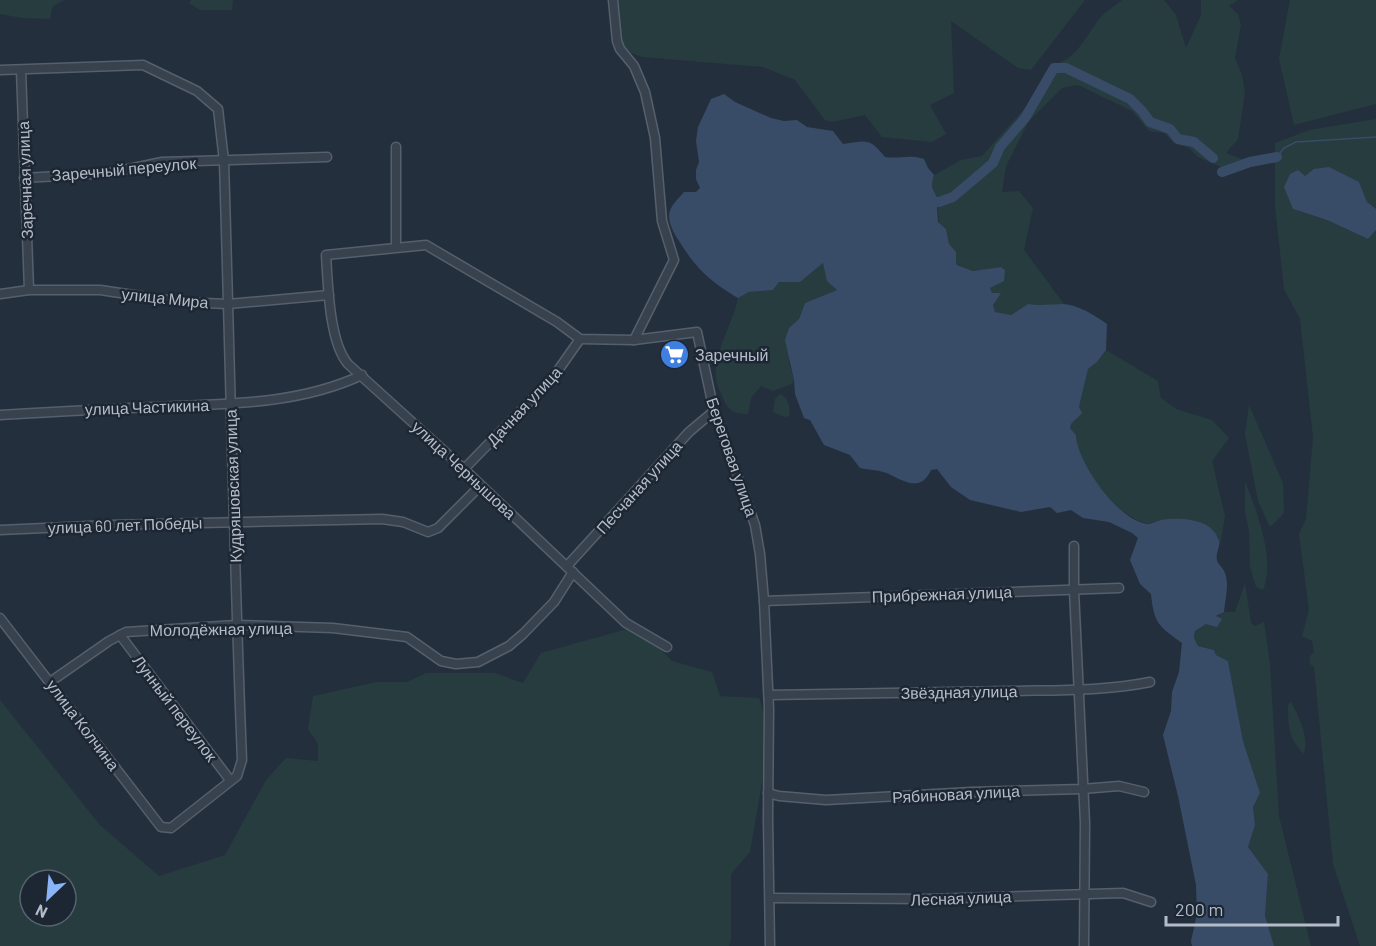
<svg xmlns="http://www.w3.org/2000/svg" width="1376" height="946" viewBox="0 0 1376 946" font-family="Barlow,sans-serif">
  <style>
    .green { fill: #263c3f; fill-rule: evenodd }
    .water { fill: #394c67 }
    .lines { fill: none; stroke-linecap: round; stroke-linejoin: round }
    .stream { stroke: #394c67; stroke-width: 1.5 }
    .river { stroke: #394c67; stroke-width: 10 }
    .minor-casing { stroke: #565f6c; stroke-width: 11 }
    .minor { stroke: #38414e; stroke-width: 8 }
    .labels { text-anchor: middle; stroke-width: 5; stroke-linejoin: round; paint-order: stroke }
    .street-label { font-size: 16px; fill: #b4bcc9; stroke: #1d2633 }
    .poi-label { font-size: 16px; fill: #b4bcc9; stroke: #1d2633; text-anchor: start }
  </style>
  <rect width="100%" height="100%" fill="#242f3e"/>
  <g class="green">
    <path d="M0 0H64L52 7 50 19 22 18 0 14Z"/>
    <path d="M191 0H233L232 10H200L189 3Z"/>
    <path d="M613 0H1085L1031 70 1018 68 951 21 954 93 930 105 946 134 932 142 882 137 865 115 832 122 825 120 795 80 763 67 642 57 620 49Z"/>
    <path d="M1122 0H1164L1176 15 1186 48 1201 15V0H1238L1229 6 1238 14 1241 25 1235 58 1242 75 1245 93 1238 139 1226 153 1250 162 1233 172 1198 157 1189 148 1174 143 1164 133 1149 131 1132 111 1078 85 1062 88 1029 121 1006 166 1002 192 1019 191 1033 208 1024 250 1064 304 1039 306 1028 304 1011 315 995 312 993 305 1000 293 992 294 990 288 1005 270 1001 267 973 271 958 265 949 245 946 229 939 223 937 196C929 189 931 184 934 175L961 160 982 156 1034 98 1051 65C1075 62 1086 36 1100 18 1106 11 1115 6 1122 0Z"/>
    <path d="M1290 0H1376V104L1294 125 1279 59Z"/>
    <path d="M1376 119V209L1367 202 1359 182 1293 209 1327 220 1368 239 1376 230V946H1360L1333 864 1314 667 1310 664 1309 657 1314 652 1312 641 1302 636 1309 610 1299 534 1306 519 1313 437 1300 319 1284 289 1275 206V143L1309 130Z"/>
    <path d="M823 263 837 290 805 303 799 319 789 328V362L794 380 792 384 773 391 761 386 751 398 748 414C735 414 728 411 723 398 721 393 717 386 716 380 713 352 733 324 738 298L749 292 773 290 779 281 800 282Z"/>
    <path d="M1106 350 1158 381 1161 398 1176 409 1212 420 1229 438 1212 461 1225 516 1220 546 1218 536C1206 532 1174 520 1164 520 1157 520 1152 524 1145 523 1117 516 1076 464 1076 435L1070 428 1071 424 1076 420 1088 369 1097 362Z"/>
    <path d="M779 394C788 396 791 407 789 416L784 417 773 412 775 399Z"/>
    <path d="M1249 405 1283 483 1284 513 1270 527 1258 501 1245 434Z"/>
    <path d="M1245 481C1256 510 1276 559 1263 590L1256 587 1250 567 1249 531 1245 511Z"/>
    <path d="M1245 583 1251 623 1255 626 1264 622 1270 664 1279 816 1311 946H1274L1272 944 1265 916 1268 874 1248 847 1255 825 1253 807 1260 793 1243 741 1228 661 1216 655 1214 650 1198 646 1194 638 1195 631 1224 612H1235Z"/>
    <path d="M638 626 672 661 712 672 720 696 759 698 767 722 764 771 750 852 731 874V940L729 946H0V700L100 825 159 876 225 855 266 780 286 758 318 761V744L308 729 313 696 376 682H407L426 673H495L523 683 541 653ZM30 880H66V916H30Z"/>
    <path d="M1291 702C1299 718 1309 735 1304 754 1288 737 1288 727 1288 705Z"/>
  </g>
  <g class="water">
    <path d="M724 94 735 102 771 118 784 121 797 120 807 127 833 131 843 144C867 141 869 137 885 157 899 159 911 154 924 159L928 168 934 175C929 191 934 188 939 202L937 208 938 222 946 229 949 244 956 252V262L957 265 973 271 1001 267 1005 270 1004 281 990 288 992 293H1001L993 305 995 312 1011 315 1028 304C1040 306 1051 304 1063 304 1079 305 1094 315 1107 324L1106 350 1097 362 1088 369 1079 407 1082 413 1071 424 1070 428 1076 435C1076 461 1119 522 1148 524 1151 524 1157 521 1161 520 1179 517 1210 518 1218 538 1222 546 1215 551 1217 560 1218 565 1222 566 1224 571 1230 582 1225 600 1224 612L1216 616 1222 619 1217 627 1206 624 1195 631 1194 638 1198 646 1214 650 1216 655 1228 661 1243 741 1260 793 1253 807 1255 825 1248 847 1268 874 1265 916 1274 946H1192L1191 941 1197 914 1196 885 1178 796 1163 735 1171 711 1172 692 1179 672 1182 643C1159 626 1154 624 1151 594L1140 584 1130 560 1138 538 1132 533 1109 522 1083 518 1071 510 1057 513 1050 507 1021 512 970 500 951 487 937 469 931 470C921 492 905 482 889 474 881 470 869 470 860 468L850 455 824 445 810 420 804 418 795 394 794 380 785 340 789 328 799 319 805 303 837 290 827 281 823 263 800 282H779L773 290 749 292 738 298C709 281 696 268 679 241 674 233 669 225 669 215 670 206 678 199 684 192H696L700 188 696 179V170L699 162 696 141 698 127 711 99Z"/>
    <path d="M1329 167 1359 182 1367 202 1376 209V230L1368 239 1327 220 1293 209 1284 187 1290 174 1298 170 1305 176 1314 169Z"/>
  </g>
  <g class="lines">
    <path class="stream" d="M1277 157 1284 148 1296 142 1376 137"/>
    <g class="river">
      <path d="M1222 172 1250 162 1277 157"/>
      <path d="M939 202 953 197 993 163 1000 147 1025 118 1054 68H1066L1130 99 1142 111 1150 122 1170 129 1178 139 1194 142 1213 158"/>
    </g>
    <defs>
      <g id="minor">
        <path d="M613 0 617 41 620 49 634 66 645 92 655 138 662 221 674 260 634 340"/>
        <path d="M0 70 143 65 197 91 218 109 224 161C230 361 234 560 242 760L237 776 171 828 161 827 0 618"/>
        <path d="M21 70 29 290"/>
        <path d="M24 178 110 173 162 162 327 157"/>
        <path d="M396 247V147"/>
        <path d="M0 294 29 290H100L181 302 228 304 329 295"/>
        <path d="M0 415C52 412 104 409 155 407 225 404 298 405 362 375"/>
        <path d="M464 469 552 379 580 339"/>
        <path d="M0 530 111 525 382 519 403 522 428 532 438 528 480 486"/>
        <path d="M1074 546V590L1085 823 1084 946"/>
        <path d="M567 566 689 432 714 411"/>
        <path d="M764 601 1119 588"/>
        <path d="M120 635 230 780"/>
        <path d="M667 647 626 623 464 469 348 364C329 342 328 284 326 255L426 245 557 322 580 339 634 340 697 332 714 411 755 525 760 554 764 601 769 709 768 819 770 946"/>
        <path d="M50 682 109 641 126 632 236 625 333 628 407 637 441 661 456 664 478 662 509 646 523 634 554 602 573 572"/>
        <path d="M769 695C850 694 931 693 1012 691 1058 690 1105 691 1150 682"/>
        <path d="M768 793 779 796 826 800 972 792 1082 789 1119 786 1144 792"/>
        <path d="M770 898 929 899 1123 893 1151 902"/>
      </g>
    </defs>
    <use href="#minor" class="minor-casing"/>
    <use href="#minor" class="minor"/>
  </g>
  <defs>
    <symbol id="supermarket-disc" viewBox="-11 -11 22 22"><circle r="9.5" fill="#3f7fe0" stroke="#1d2633"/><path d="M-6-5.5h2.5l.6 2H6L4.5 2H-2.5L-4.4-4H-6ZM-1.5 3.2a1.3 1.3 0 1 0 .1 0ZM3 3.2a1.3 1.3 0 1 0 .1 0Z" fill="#fff"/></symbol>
  </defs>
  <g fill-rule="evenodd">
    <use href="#supermarket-disc" x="658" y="338" width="33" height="33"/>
  </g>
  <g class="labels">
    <g class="street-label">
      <text transform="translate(124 169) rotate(-5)" y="6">Заречный переулок</text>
      <text transform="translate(25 180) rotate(-92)" y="6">Заречная улица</text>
      <text transform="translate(165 298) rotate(6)" y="6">улица Мира</text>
      <text transform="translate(524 406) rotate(-47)" y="6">Дачная улица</text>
      <text transform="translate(147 407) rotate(-2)" y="6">улица Частикина</text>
      <text transform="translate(732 457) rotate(71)" y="6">Береговая улица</text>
      <text transform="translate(464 470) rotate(43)" y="6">улица Чернышова</text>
      <text transform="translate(233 486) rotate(-92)" y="6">Кудряшовская улица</text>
      <text transform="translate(639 487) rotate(-48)" y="6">Песчаная улица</text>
      <text transform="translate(125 525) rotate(-2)" y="6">улица 60 лет Победы</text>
      <text transform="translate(942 594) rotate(-2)" y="6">Прибрежная улица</text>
      <text transform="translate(221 629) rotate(-1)" y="6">Молодёжная улица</text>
      <text transform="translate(959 692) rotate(-1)" y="6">Звёздная улица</text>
      <text transform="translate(175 708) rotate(53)" y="6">Лунный переулок</text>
      <text transform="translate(83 725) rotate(53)" y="6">улица Колчина</text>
      <text transform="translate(956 794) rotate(-3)" y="6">Рябиновая улица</text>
      <text transform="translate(961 898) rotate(-2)" y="6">Лесная улица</text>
    </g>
    <g class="poi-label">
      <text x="695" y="361">Заречный</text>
    </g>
  </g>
  <g transform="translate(48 898) rotate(206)"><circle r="28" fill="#1d2633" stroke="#59626f" stroke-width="1.5"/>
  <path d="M0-4.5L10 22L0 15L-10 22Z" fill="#8ab4f8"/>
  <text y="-9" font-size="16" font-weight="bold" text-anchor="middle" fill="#b4bcc9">N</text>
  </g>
  <path d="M1166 916v9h172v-9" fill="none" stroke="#b4bcc9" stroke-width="3"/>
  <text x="1175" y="916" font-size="18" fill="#b4bcc9" stroke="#1d2633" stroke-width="4.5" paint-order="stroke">200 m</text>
</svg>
